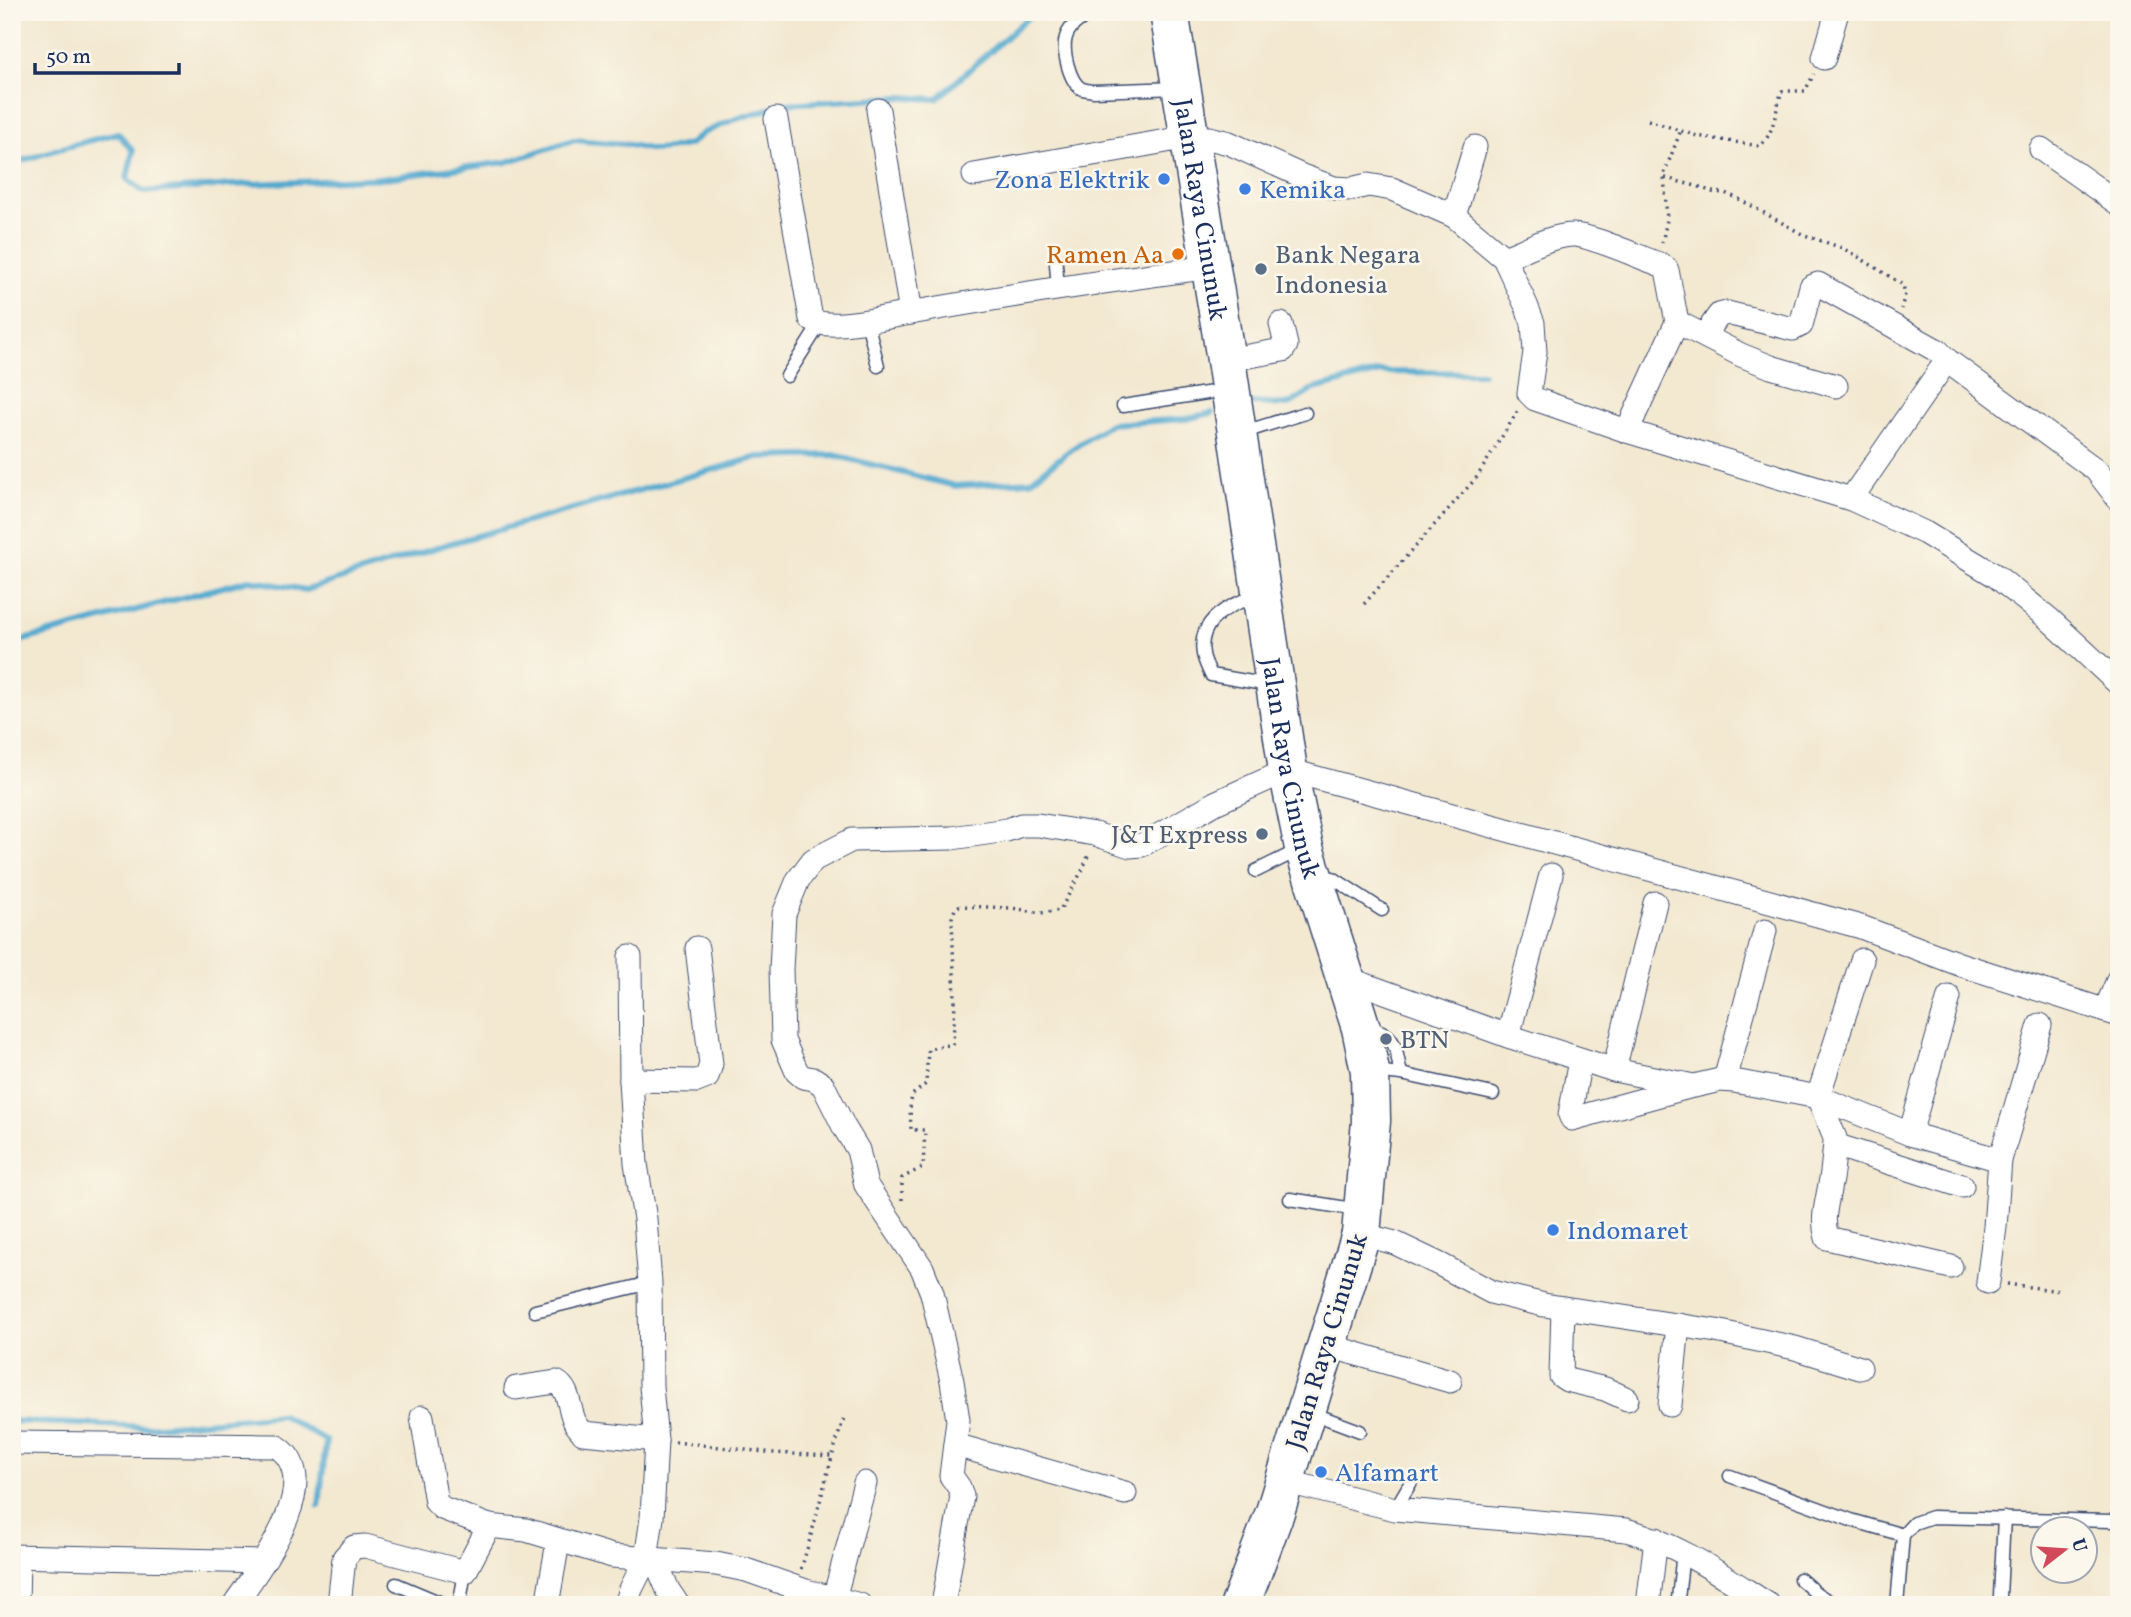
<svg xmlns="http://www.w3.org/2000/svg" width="2131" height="1617" viewBox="0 0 2131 1617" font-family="Vollkorn,serif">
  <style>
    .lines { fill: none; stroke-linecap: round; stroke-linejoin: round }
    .stream { stroke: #52a9cf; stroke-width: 6 }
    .service-casing { stroke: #3b4b6f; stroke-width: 15 }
    .minor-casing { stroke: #3b4b6f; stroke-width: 25 }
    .trunk-casing { stroke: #3b4b6f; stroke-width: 41 }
    .path { stroke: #3b4b6f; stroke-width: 3.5; stroke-dasharray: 2 5; stroke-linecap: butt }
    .service { stroke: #fff; stroke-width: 12 }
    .minor { stroke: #fff; stroke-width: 23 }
    .trunk { stroke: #fff; stroke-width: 38 }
    .shop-dot { fill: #3f7fe0; stroke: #fbf7ec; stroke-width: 2.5 }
    .food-dot { fill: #e8710a; stroke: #fbf7ec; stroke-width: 2.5 }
    .service-dot { fill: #5c6f8a; stroke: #fbf7ec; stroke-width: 2.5 }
    .labels { text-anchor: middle; stroke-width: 5; stroke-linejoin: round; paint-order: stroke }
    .shop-label { font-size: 26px; fill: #366cbe; stroke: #fbf7ec; text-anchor: start }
    .street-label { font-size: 26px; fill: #1b2f5e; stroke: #fbf7ec }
    .food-label { font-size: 26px; fill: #c56008; stroke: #fbf7ec; text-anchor: end }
    .service-label { font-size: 26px; fill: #4e5e75; stroke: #fbf7ec; text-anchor: start }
  </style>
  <rect width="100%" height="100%" fill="#fbf7ec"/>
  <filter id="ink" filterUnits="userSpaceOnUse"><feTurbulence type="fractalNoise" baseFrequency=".0143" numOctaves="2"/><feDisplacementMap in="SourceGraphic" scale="14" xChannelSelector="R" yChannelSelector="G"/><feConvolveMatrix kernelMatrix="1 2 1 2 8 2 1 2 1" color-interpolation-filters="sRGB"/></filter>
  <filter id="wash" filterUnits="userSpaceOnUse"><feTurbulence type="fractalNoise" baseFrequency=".00686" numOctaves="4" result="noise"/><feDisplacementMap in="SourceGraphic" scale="28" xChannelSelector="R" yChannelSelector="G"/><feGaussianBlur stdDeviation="1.57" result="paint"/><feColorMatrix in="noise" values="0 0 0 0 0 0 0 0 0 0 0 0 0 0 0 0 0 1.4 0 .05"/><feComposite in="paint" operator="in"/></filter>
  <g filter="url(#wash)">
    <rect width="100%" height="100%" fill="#f3e8d0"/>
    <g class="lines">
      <g class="stream">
        <path d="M12 164 55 150 118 133 133 151 127 179 144 192 231 185 385 178 507 162 573 140 625 144 653 150 669 149 690 144 703 133 736 119 785 104 899 97 937 99 1034 12"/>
        <path d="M1252 403 1288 405 1314 389 1380 372 1482 373"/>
        <path d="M12 643 249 580 306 590 448 544 758 457 834 455 955 486 1030 481 1072 449 1110 424 1185 419 1212 413"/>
        <path d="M12 1421 148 1427 282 1415 326 1441 319 1506"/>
      </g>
    </g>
  </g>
  <g filter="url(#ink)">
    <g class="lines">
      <defs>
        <g id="service">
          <path d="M1095 12C1084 17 1070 24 1066 37 1062 50 1069 82 1082 89 1083 89 1091 91 1093 91L1178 88"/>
          <path d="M1056 264 1058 288"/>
          <path d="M867 321 878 366"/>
          <path d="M787 376 820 324"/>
          <path d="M1123 406 1226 390"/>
          <path d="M1241 433 1305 413"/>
          <path d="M1258 595C1231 604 1197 619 1203 654 1204 661 1208 668 1211 675L1269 685"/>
          <path d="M1256 871 1301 849"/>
          <path d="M1319 875 1333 878 1382 910"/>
          <path d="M1366 1028C1397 1031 1395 1048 1401 1074"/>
          <path d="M1373 1071 1401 1074 1493 1094"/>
          <path d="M1290 1199 1359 1210"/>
          <path d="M535 1311 650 1283"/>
          <path d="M1309 1412 1360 1431"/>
          <path d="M1730 1476 1851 1520 1903 1535"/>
          <path d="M1395 1509 1411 1482"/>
          <path d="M1800 1579 1816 1593 1835 1605"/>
          <path d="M396 1584 446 1605"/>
          <path d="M2000 1596 2004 1518"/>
          <path d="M1678 1599 1683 1552"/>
          <path d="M456 1605 460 1601 465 1572"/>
          <path d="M1897 1605 1903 1535 1914 1523 1932 1517 2112 1521"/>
        </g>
        <g id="minor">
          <path d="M1824 58 1837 12"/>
          <path d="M878 110 911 313"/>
          <path d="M776 119 811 319C822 329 863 322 878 319 988 298 1099 282 1210 267"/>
          <path d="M2041 149 2119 204"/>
          <path d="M974 175 1189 137 1209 138 1229 143 1302 176 1334 188 1351 189 1368 185 1392 189 1454 216 1504 258 1526 305 1533 323 1535 352 1529 393 1535 399 1627 431 1851 499 1925 533 1996 576 2049 619 2119 684"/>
          <path d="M1454 216 1475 147"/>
          <path d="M1504 258C1525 250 1550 236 1572 235 1589 234 1643 259 1662 265L1667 270 1677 322"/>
          <path d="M1705 335 1719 315 1727 313 1793 329 1801 325 1811 287 1818 284 1938 351 1947 360 2096 470 2119 500"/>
          <path d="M1226 360 1283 350 1286 345 1281 324"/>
          <path d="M1627 431 1677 322 1741 355 1771 367 1836 386"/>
          <path d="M1851 499 1947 360"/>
          <path d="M1862 960 1818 1097 1835 1138V1145L1962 1186"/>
          <path d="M1346 978 1508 1036 1614 1070 1694 1086 1720 1080 1734 1081 1818 1097 1910 1134 2000 1160"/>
          <path d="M2105 1011 2119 978"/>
          <path d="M1508 1036 1551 875"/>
          <path d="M1580 1060 1570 1115 1572 1119 1689 1087"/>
          <path d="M1614 1070 1655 903"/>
          <path d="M631 1080 697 1081 707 1077 711 1064 697 948"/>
          <path d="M1725 1080 1765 931"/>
          <path d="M1910 1134 1949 997"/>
          <path d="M1835 1145C1833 1158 1833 1171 1830 1184 1827 1203 1821 1219 1827 1238L1951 1267"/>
          <path d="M1361 1234 1395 1243 1441 1265 1491 1292 1544 1305 1716 1331 1795 1348 1860 1368"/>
          <path d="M1988 1282 1995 1227 2000 1160 2040 1025"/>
          <path d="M1563 1308 1561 1376 1567 1380 1605 1389 1627 1399"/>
          <path d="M1326 1345 1450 1381"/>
          <path d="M516 1388 556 1382C571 1390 568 1411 576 1424 578 1427 581 1430 583 1433L656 1440"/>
          <path d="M1670 1405 1678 1325"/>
          <path d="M422 1417 436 1502 442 1508 489 1526"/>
          <path d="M12 1443 276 1446C329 1479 257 1571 234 1605"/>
          <path d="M955 1445 1125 1493"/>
          <path d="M1284 1481 1395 1509 1626 1530C1679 1544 1723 1576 1769 1605"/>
          <path d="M12 1556 263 1562"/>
          <path d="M655 1559 668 1590 678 1605"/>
          <path d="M834 1599 865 1483"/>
          <path d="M17 1605 18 1557"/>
          <path d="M339 1605 344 1558 354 1547 365 1546 465 1572 489 1526 526 1530 612 1556 716 1564 746 1570 806 1591 860 1605"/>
          <path d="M547 1605 558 1542"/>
          <path d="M626 1605 631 1589 646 1559 652 1518 656 1440 651 1386 650 1283 645 1219 636 1164 631 1080 630 957"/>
          <path d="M943 1605 962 1496 959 1487 951 1476 958 1420 952 1381 932 1293 922 1268 866 1185 858 1150 844 1127 823 1085 814 1079 803 1077 797 1072 783 1040 781 969 784 914 798 880 813 860 852 840 952 838 1007 830 1021 825H1038L1095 834 1130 846 1142 845 1215 803 1288 770 1861 927 1959 964 2119 1015"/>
          <path d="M1648 1605 1656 1539"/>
        </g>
        <g id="trunk">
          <path id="s1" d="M1169 12 1226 360 1288 770 1304 848 1361 1028 1370 1071 1371 1121 1361 1234 1275 1512 1240 1605"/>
        </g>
      </defs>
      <use href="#service" class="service-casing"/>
      <use href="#minor" class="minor-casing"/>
      <use href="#trunk" class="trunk-casing"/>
      <g class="path">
        <path d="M1648 120 1697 136 1759 146C1774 137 1776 107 1782 91H1805L1814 74"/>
        <path d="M1665 178 1700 187 1712 192 1725 193 1739 199 1802 234 1842 248 1857 256 1903 285 1905 294 1901 309"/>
        <path d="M1662 243 1667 220 1664 174 1681 130"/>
        <path d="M1364 604 1477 477 1519 409"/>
        <path d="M902 1200V1178L923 1167 925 1130H911L910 1108 912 1095 926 1084 928 1049 953 1044 955 1001 952 918 955 909 959 906 1012 908 1041 913 1060 910 1083 869 1089 853"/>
        <path d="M2007 1284 2061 1291"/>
        <path d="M675 1442 774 1453 831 1456"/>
        <path d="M801 1569C817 1519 827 1468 844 1418"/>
      </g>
      <use href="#service" class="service"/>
      <use href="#minor" class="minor"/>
      <use href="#trunk" class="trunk"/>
    </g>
  </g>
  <g class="shop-dot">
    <circle cx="1164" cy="179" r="7"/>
    <circle cx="1245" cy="189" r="7"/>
    <circle cx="1553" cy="1230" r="7"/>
    <circle cx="1321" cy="1472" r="7"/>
  </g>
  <circle class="food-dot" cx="1178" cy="254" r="7"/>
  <g class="service-dot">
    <circle cx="1261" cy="269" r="7"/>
    <circle cx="1262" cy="834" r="7"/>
    <circle cx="1386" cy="1039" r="7"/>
  </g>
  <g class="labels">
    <g class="shop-label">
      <text x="1150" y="188" text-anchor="end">Zona Elektrik</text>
      <text x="1259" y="198">Kemika</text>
      <text x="1567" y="1239">Indomaret</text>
      <text x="1335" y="1481">Alfamart</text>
    </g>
    <g class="street-label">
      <text dy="9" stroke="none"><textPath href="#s1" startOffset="200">Jalan Raya Cinunuk</textPath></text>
      <text dy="9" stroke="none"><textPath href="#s1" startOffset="766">Jalan Raya Cinunuk</textPath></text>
      <text transform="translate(1326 1341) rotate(-73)" y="9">Jalan Raya Cinunuk</text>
    </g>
    <g class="food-label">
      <text x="1164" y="263">Ramen Aa</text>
    </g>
    <g class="service-label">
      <text x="1275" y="263">Bank Negara<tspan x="1275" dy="30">Indonesia</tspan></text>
      <text x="1248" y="843" text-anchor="end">J&amp;T Express</text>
      <text x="1400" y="1048">BTN</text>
    </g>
  </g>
  <rect width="2131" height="1617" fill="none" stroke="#fbf7ec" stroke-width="42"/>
  <g transform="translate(2064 1550) rotate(73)"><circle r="33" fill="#fbf7ec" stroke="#a1a7b3" stroke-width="2"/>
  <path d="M0-5L12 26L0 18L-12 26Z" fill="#d1495b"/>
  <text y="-10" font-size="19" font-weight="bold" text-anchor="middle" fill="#1b2f5e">U</text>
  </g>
  <path d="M35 63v10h144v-10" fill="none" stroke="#1b2f5e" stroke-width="3.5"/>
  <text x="46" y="63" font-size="21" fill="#1b2f5e" stroke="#fbf7ec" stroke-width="5" paint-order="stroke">50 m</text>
</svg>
